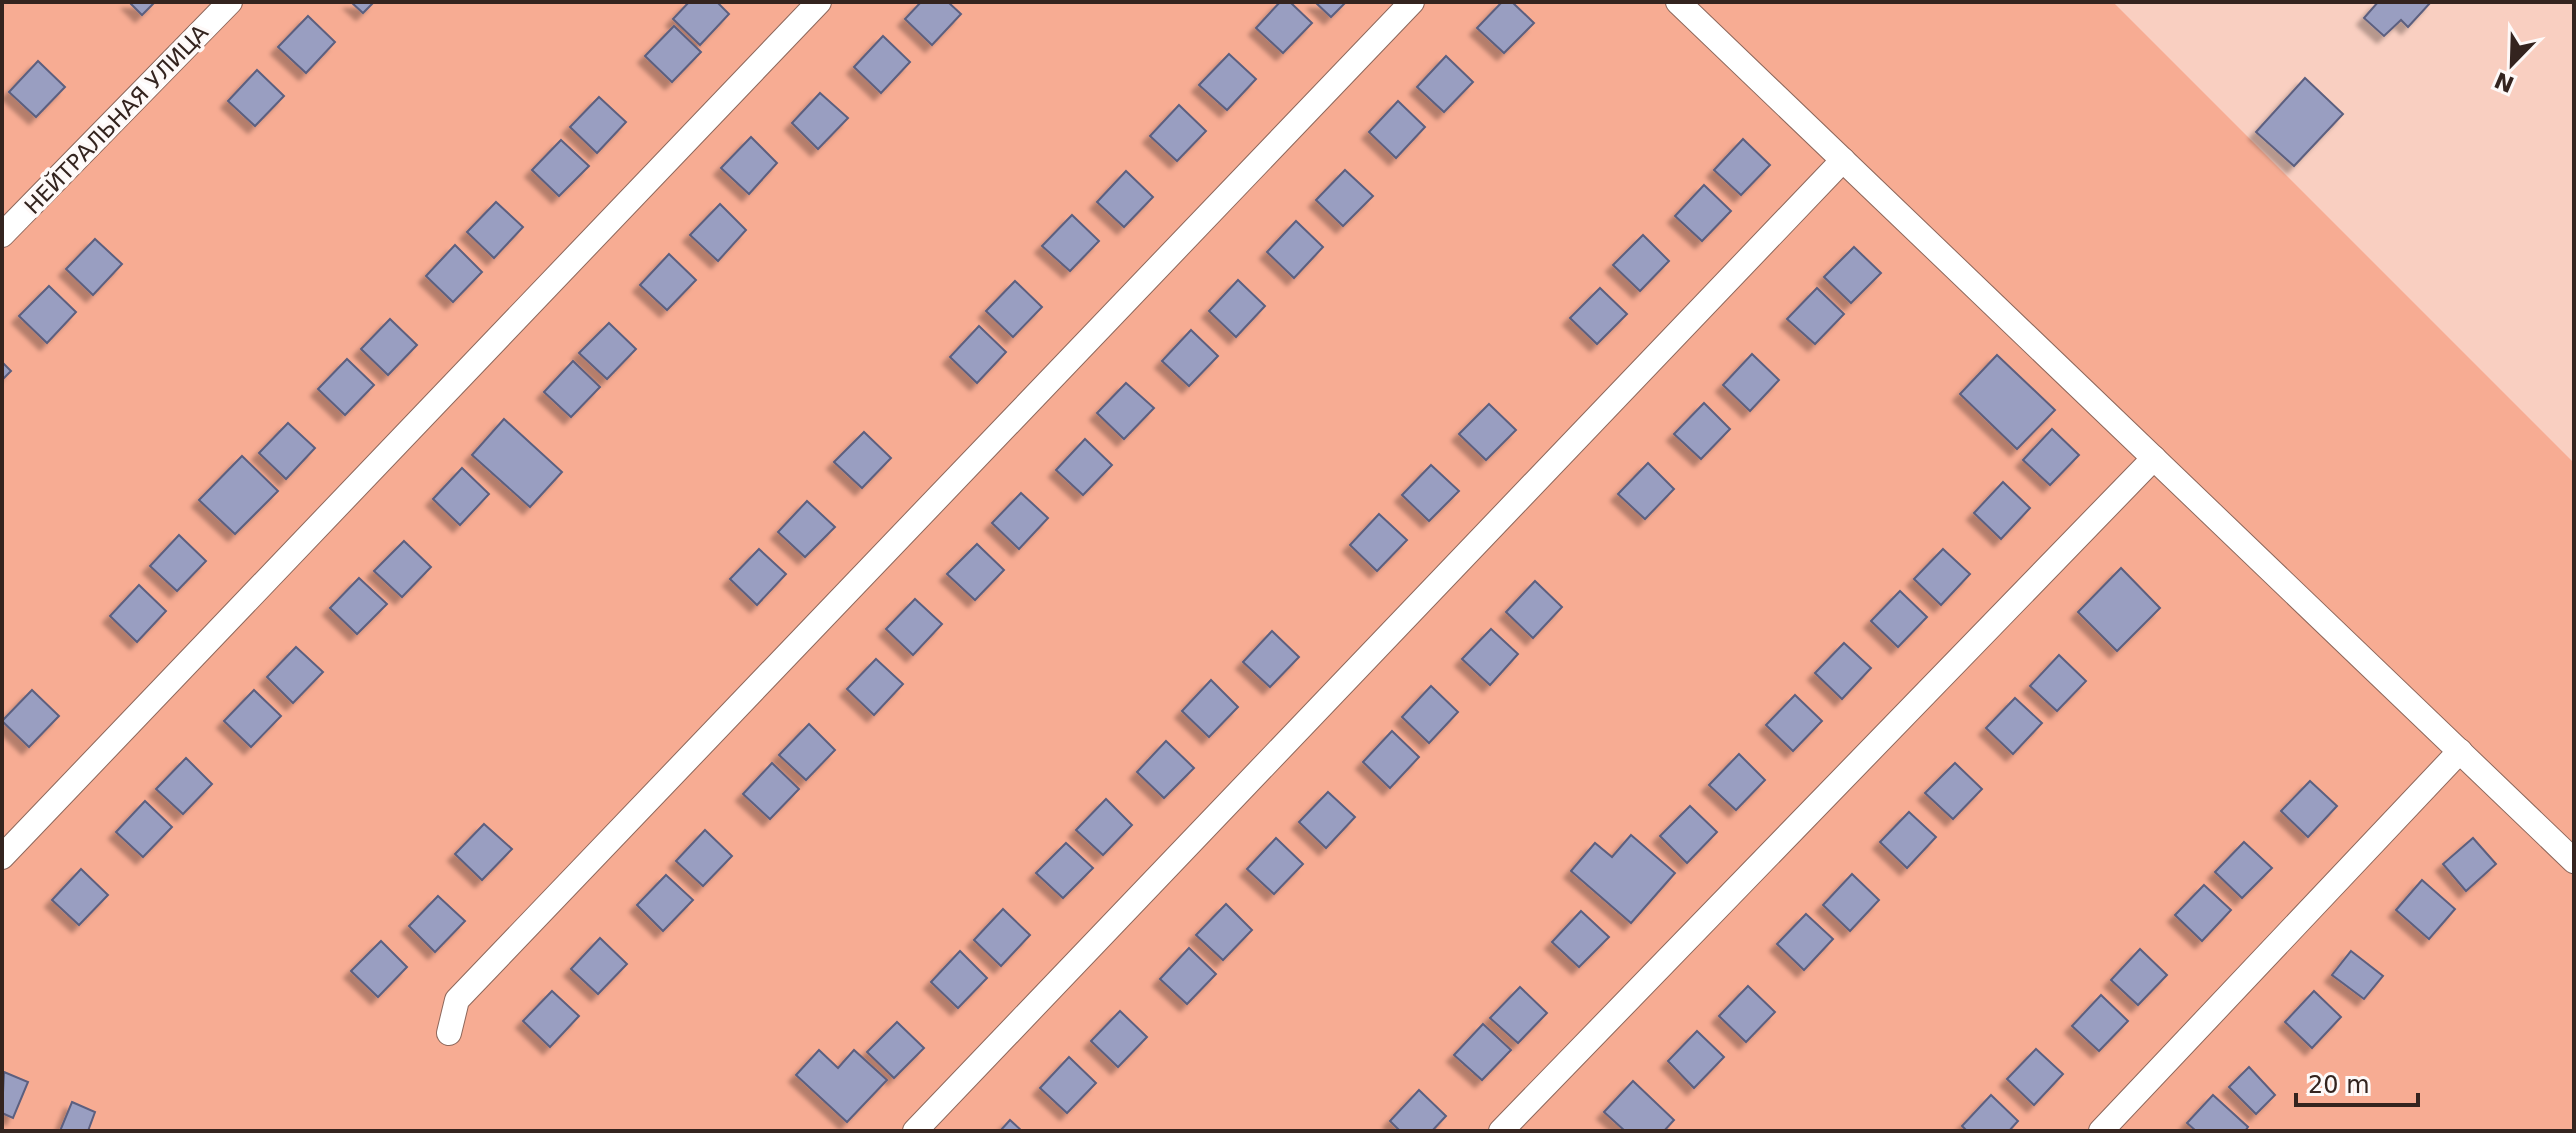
<svg xmlns="http://www.w3.org/2000/svg" width="2576" height="1133" viewBox="0 0 2576 1133" font-family="'DejaVu Sans',sans-serif">
  <style>
    .green { fill: #f7ac93 }
    .building { fill: #999ec1; stroke: #5b5f7f; stroke-width: 2; filter: url(#shadow) }
    .lines { fill: none; stroke-linecap: round; stroke-linejoin: round }
    .service-casing { stroke: #8d675b; stroke-width: 26 }
    .service { stroke: #fff; stroke-width: 24 }
    .labels { text-anchor: middle; stroke-width: 7; stroke-linejoin: round; paint-order: stroke }
    .street-label { font-size: 22px; fill: #34241f; stroke: #fef9f8 }
  </style>
  <defs>
    <filter id="shadow"><feDropShadow dx="-7" dy="7" stdDeviation="2" flood-color="#0004"/></filter>
  </defs>
  <rect width="100%" height="100%" fill="#f9cfc1"/>
  <path class="green" d="M2 2H2113L2574 463V1131H2Z"/>
  <g class="building">
    <path d="M129 2H155L142 15Z"/>
    <path d="M351 2H374L363 13Z"/>
    <path d="M689 2H717L729 14 700 45 673 19Z"/>
    <path d="M921 2H948L961 14 932 45 905 19Z"/>
    <path d="M1280 2H1290L1312 23 1283 53 1256 28Z"/>
    <path d="M1315 2H1346L1331 17Z"/>
    <path d="M1502 2H1512L1534 23 1504 53 1477 28Z"/>
    <path d="M2378 2H2431L2408 27 2401 20 2384 36 2364 18Z"/>
    <path d="M308 16 335 42 306 73 278 47Z"/>
    <path d="M674 26 701 52 672 82 645 56Z"/>
    <path d="M883 36 910 62 881 93 854 67Z"/>
    <path d="M1229 54 1256 79 1227 110 1199 85Z"/>
    <path d="M1446 56 1473 82 1444 112 1417 87Z"/>
    <path d="M38 61 65 87 36 117 9 92Z"/>
    <path d="M257 70 284 96 255 126 228 101Z"/>
    <path d="M2305 78 2343 114 2294 166 2256 132Z"/>
    <path d="M820 93 848 118 818 149 792 123Z"/>
    <path d="M599 97 626 122 597 153 570 127Z"/>
    <path d="M1398 101 1425 127 1396 158 1369 132Z"/>
    <path d="M1179 105 1206 131 1177 161 1150 136Z"/>
    <path d="M751 137 777 163 749 194 721 168Z"/>
    <path d="M1743 139 1770 165 1741 195 1714 170Z"/>
    <path d="M561 140 589 166 559 196 532 170Z"/>
    <path d="M1345 170 1373 196 1343 226 1316 200Z"/>
    <path d="M1126 171 1153 197 1124 227 1097 202Z"/>
    <path d="M1704 185 1731 211 1702 241 1675 216Z"/>
    <path d="M496 202 523 227 494 258 467 232Z"/>
    <path d="M720 204 746 230 718 261 690 235Z"/>
    <path d="M1072 215 1099 241 1070 271 1042 246Z"/>
    <path d="M1296 221 1323 247 1294 278 1267 252Z"/>
    <path d="M1643 235 1669 261 1640 291 1613 265Z"/>
    <path d="M95 239 122 264 93 295 66 269Z"/>
    <path d="M455 245 482 272 453 302 426 276Z"/>
    <path d="M1854 247 1881 273 1851 303 1824 277Z"/>
    <path d="M669 254 696 280 667 310 640 285Z"/>
    <path d="M1238 280 1265 306 1236 337 1209 311Z"/>
    <path d="M1015 281 1042 307 1013 337 986 311Z"/>
    <path d="M49 286 76 312 47 343 19 316Z"/>
    <path d="M1600 288 1627 314 1597 344 1570 318Z"/>
    <path d="M1817 288 1844 314 1815 344 1787 319Z"/>
    <path d="M390 319 417 345 388 375 361 349Z"/>
    <path d="M609 323 636 349 607 379 579 353Z"/>
    <path d="M979 326 1006 352 977 383 950 357Z"/>
    <path d="M1191 330 1218 356 1189 386 1162 361Z"/>
    <path d="M1752 354 1779 380 1750 411 1723 385Z"/>
    <path d="M1997 355 2055 410 2017 449 1960 394Z"/>
    <path d="M347 359 374 385 345 415 318 389Z"/>
    <path d="M573 361 600 387 571 417 544 392Z"/>
    <path d="M2 362 11 371 2 380Z"/>
    <path d="M1126 383 1154 408 1124 439 1097 413Z"/>
    <path d="M1704 403 1730 429 1701 459 1674 434Z"/>
    <path d="M1489 404 1516 430 1486 460 1459 434Z"/>
    <path d="M504 419 562 472 530 507 472 455Z"/>
    <path d="M288 423 315 448 286 479 259 453Z"/>
    <path d="M2052 429 2079 455 2050 485 2023 460Z"/>
    <path d="M864 432 891 458 862 488 834 462Z"/>
    <path d="M1085 439 1112 465 1083 495 1056 470Z"/>
    <path d="M242 456 278 491 235 534 199 500Z"/>
    <path d="M1648 463 1674 489 1645 519 1618 494Z"/>
    <path d="M1431 465 1459 491 1429 521 1402 495Z"/>
    <path d="M462 468 489 494 460 525 433 499Z"/>
    <path d="M2003 482 2030 508 2001 539 1974 513Z"/>
    <path d="M1021 493 1048 518 1019 549 992 523Z"/>
    <path d="M807 501 835 527 805 557 778 532Z"/>
    <path d="M1379 514 1407 540 1377 571 1350 545Z"/>
    <path d="M179 535 206 561 177 591 150 566Z"/>
    <path d="M404 541 431 567 402 597 374 571Z"/>
    <path d="M977 544 1004 570 975 600 947 574Z"/>
    <path d="M759 549 786 574 757 605 730 579Z"/>
    <path d="M1943 549 1970 574 1941 605 1914 579Z"/>
    <path d="M2121 568 2160 608 2117 651 2078 612Z"/>
    <path d="M359 578 387 604 357 634 330 608Z"/>
    <path d="M1535 581 1562 607 1533 638 1506 612Z"/>
    <path d="M139 585 166 611 137 642 110 616Z"/>
    <path d="M1900 591 1927 617 1898 647 1871 621Z"/>
    <path d="M915 599 942 624 913 655 886 629Z"/>
    <path d="M1491 629 1518 654 1490 685 1462 659Z"/>
    <path d="M1272 631 1299 657 1270 687 1243 662Z"/>
    <path d="M1844 643 1871 668 1842 699 1815 673Z"/>
    <path d="M296 647 323 672 293 703 267 677Z"/>
    <path d="M2059 655 2086 681 2057 711 2030 686Z"/>
    <path d="M876 659 903 684 874 715 847 689Z"/>
    <path d="M1211 680 1238 707 1209 737 1182 711Z"/>
    <path d="M1431 686 1458 712 1429 743 1402 717Z"/>
    <path d="M32 690 59 716 29 747 2 721Z"/>
    <path d="M254 690 281 716 251 747 224 721Z"/>
    <path d="M1795 695 1822 721 1793 751 1766 725Z"/>
    <path d="M2015 698 2042 723 2013 754 1986 728Z"/>
    <path d="M809 724 835 750 806 780 779 755Z"/>
    <path d="M1392 731 1419 757 1390 788 1363 762Z"/>
    <path d="M1166 741 1194 768 1164 798 1137 772Z"/>
    <path d="M1739 754 1765 780 1736 810 1709 785Z"/>
    <path d="M186 758 212 784 183 814 156 789Z"/>
    <path d="M772 763 799 789 770 819 743 794Z"/>
    <path d="M1955 763 1982 789 1953 819 1925 793Z"/>
    <path d="M2310 781 2337 806 2308 837 2281 811Z"/>
    <path d="M1328 792 1355 817 1326 848 1299 822Z"/>
    <path d="M1106 799 1132 825 1103 855 1076 830Z"/>
    <path d="M145 801 172 827 143 857 116 832Z"/>
    <path d="M1690 806 1717 832 1687 863 1660 836Z"/>
    <path d="M1909 812 1936 837 1907 868 1880 842Z"/>
    <path d="M484 824 512 849 482 880 455 854Z"/>
    <path d="M705 830 732 856 703 886 676 861Z"/>
    <path d="M1631 835 1675 873 1631 923 1571 871 1595 843 1612 857Z"/>
    <path d="M1276 838 1303 864 1274 894 1247 869Z"/>
    <path d="M2473 838 2496 864 2466 891 2443 864Z"/>
    <path d="M2244 842 2272 868 2242 898 2215 872Z"/>
    <path d="M1066 843 1093 868 1063 898 1036 873Z"/>
    <path d="M81 869 108 895 79 925 52 900Z"/>
    <path d="M1852 874 1879 900 1850 931 1823 905Z"/>
    <path d="M666 875 693 900 663 931 637 905Z"/>
    <path d="M2422 880 2455 909 2429 939 2396 910Z"/>
    <path d="M2204 885 2231 910 2202 941 2175 915Z"/>
    <path d="M438 896 465 921 435 952 409 926Z"/>
    <path d="M1226 904 1252 930 1223 960 1196 935Z"/>
    <path d="M1003 909 1030 935 1001 966 974 940Z"/>
    <path d="M1581 911 1609 937 1579 967 1552 942Z"/>
    <path d="M1806 914 1833 939 1804 970 1777 944Z"/>
    <path d="M600 938 627 964 598 994 571 969Z"/>
    <path d="M381 941 407 967 378 997 351 971Z"/>
    <path d="M1189 948 1216 974 1187 1004 1160 979Z"/>
    <path d="M2140 949 2167 975 2138 1005 2111 980Z"/>
    <path d="M960 951 987 978 958 1008 931 982Z"/>
    <path d="M2351 951 2383 976 2364 999 2332 975Z"/>
    <path d="M1748 986 1775 1012 1746 1042 1719 1016Z"/>
    <path d="M1520 987 1547 1013 1518 1043 1490 1018Z"/>
    <path d="M552 991 579 1016 550 1047 523 1021Z"/>
    <path d="M2314 991 2341 1017 2312 1048 2285 1022Z"/>
    <path d="M2101 995 2128 1021 2099 1051 2072 1026Z"/>
    <path d="M1120 1011 1147 1037 1118 1067 1091 1041Z"/>
    <path d="M897 1022 924 1048 894 1078 867 1052Z"/>
    <path d="M1483 1024 1511 1050 1482 1080 1454 1055Z"/>
    <path d="M1697 1031 1724 1057 1694 1088 1668 1061Z"/>
    <path d="M2036 1049 2063 1074 2034 1105 2007 1079Z"/>
    <path d="M819 1050 838 1068 854 1050 887 1080 847 1122 796 1075Z"/>
    <path d="M1069 1057 1096 1083 1067 1113 1040 1088Z"/>
    <path d="M2249 1067 2275 1095 2256 1114 2229 1087Z"/>
    <path d="M4 1072 28 1082 13 1118 2 1113Z"/>
    <path d="M1633 1081 1674 1120 1664 1131H1625L1604 1112Z"/>
    <path d="M1419 1090 1446 1116 1432 1131H1400L1390 1121Z"/>
    <path d="M1991 1095 2018 1121 2009 1131H1967L1962 1126Z"/>
    <path d="M2213 1095 2248 1127 2245 1131H2196L2187 1123Z"/>
    <path d="M72 1102 95 1112 88 1131H60Z"/>
    <path d="M1010 1120 1022 1131H1000Z"/>
  </g>
  <g class="lines">
    <defs>
      <g id="service">
        <path d="M1678 2 2574 861"/>
        <path d="M2 235 230 2"/>
        <path d="M2 857 819 2"/>
        <path d="M449 1033 457 1000 1412 2"/>
        <path d="M915 1131 1843 160"/>
        <path d="M1501 1131 2154 458"/>
        <path d="M2101 1131 2460 751"/>
      </g>
    </defs>
    <use href="#service" class="service-casing"/>
    <use href="#service" class="service"/>
  </g>
  <g class="labels">
    <g class="street-label">
      <text transform="translate(116 119) rotate(-46)" y="8">НЕЙТРАЛЬНАЯ УЛИЦА</text>
    </g>
  </g>
  <rect width="2576" height="1133" fill="none" stroke="#34241f" stroke-width="8"/>
  <g transform="translate(2512 64) rotate(203)" stroke="#fef9f8" stroke-width="6" paint-order="stroke">
  <path d="M0-6L14 30L0 20L-14 30Z" fill="#34241f"/>
  <text y="-12" font-size="22" font-weight="bold" text-anchor="middle" fill="#34241f">N</text>
  </g>
  <path d="M2296 1093v12h122v-12" fill="none" stroke="#34241f" stroke-width="4"/>
  <text x="2308" y="1093" font-size="24" fill="#34241f" stroke="#fef9f8" stroke-width="6" paint-order="stroke">20 m</text>
</svg>
